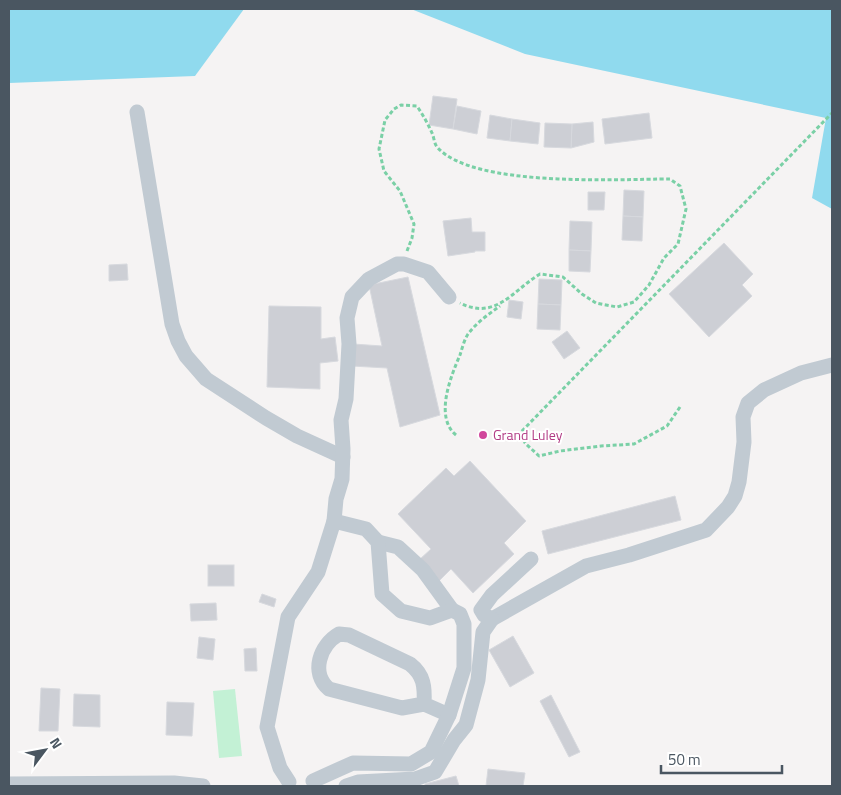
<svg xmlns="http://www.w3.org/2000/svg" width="841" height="795" viewBox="0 0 841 795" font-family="'Titillium Web',sans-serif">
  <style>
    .green { fill: #c3f1d5 }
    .water { fill: #90daee }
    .building { fill: #cdcfd5; stroke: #d7d9de }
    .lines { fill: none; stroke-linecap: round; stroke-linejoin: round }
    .path { stroke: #7ad0a6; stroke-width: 3; stroke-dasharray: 4 2.5; stroke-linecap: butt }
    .minor { stroke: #c1cad2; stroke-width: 15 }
    .hotel-dot { fill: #d1479c; stroke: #fff; stroke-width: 2 }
    .labels { text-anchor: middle; stroke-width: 4; stroke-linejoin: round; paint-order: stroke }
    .hotel-label { font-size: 14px; fill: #b23c85; stroke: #fff; text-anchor: start }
  </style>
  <rect width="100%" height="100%" fill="#f5f3f3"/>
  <path class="green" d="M235 689 242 756 219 758 213 691Z"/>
  <g class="water">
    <path d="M9 9H244L195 76 9 83Z"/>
    <path d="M411 9H832V209L812 198 826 118 525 54Z"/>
  </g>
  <g class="building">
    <path d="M433 96 457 99 453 129 429 125Z"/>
    <path d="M457 106 481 111 477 134 453 129Z"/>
    <path d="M649 113 652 138 605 144 602 119Z"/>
    <path d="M490 115 512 119 510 141 487 138Z"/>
    <path d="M512 119 540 123 538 144 510 141Z"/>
    <path d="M593 122 594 142 571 148 572 124Z"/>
    <path d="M545 123 572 124 571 148 544 147Z"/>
    <path d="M624 190 644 191 643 217 623 216Z"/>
    <path d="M588 192H605L604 210H588Z"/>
    <path d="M623 216 643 217 642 241 622 240Z"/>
    <path d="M471 218 472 232H485V251H475V252L448 256 443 221Z"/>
    <path d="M570 221 592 222 591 251 569 250Z"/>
    <path d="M724 243 753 274 742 285 752 296 709 337 669 294Z"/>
    <path d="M569 250 591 251 590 272 569 271Z"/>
    <path d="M127 264 128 280 109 281V265Z"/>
    <path d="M408 277 440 415 400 427 387 368 352 366 353 344 382 346 369 285Z"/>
    <path d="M539 279 562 280 561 305 538 304Z"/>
    <path d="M509 300 523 302 521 319 507 317Z"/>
    <path d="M538 304 561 305 560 330 537 329Z"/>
    <path d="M269 306 321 307V339L335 337 338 361 320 363V389L267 387Z"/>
    <path d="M567 331 580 348 564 359 552 342Z"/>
    <path d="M470 461 526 521 504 543 514 554 473 593 451 569 439 581 419 560 431 549 398 514 446 468 454 476Z"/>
    <path d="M675 496 681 520 548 554 542 531Z"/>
    <rect x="208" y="565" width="26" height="21"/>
    <path d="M262 594 276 599 274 607 259 602Z"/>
    <path d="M216 603 217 620 191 621 190 604Z"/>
    <path d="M513 636 534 673 510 687 489 650Z"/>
    <path d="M199 637 215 639 213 660 197 658Z"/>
    <path d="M256 648 257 671H245L244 649Z"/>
    <path d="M41 688 60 689 58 731H39Z"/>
    <path d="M74 694 100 695V727L73 726Z"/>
    <path d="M551 695 580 752 569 757 540 701Z"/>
    <path d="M167 702 194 703 192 736 166 735Z"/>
    <path d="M488 769 525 773 523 786H486Z"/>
    <path d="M456 776 459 786H425V784Z"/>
  </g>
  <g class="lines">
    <g class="path">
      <path d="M407 251 412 238 414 224 400 191 384 171 379 149 385 120 394 109 401 105 417 106C423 115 428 124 432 133 434 137 434 143 437 147 473 188 617 179 670 179L680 186 686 209 678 244 664 258 649 285 634 302 617 307 596 303 582 294 563 277 540 274C513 290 496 321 460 303"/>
      <path d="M680 407 667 426 634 444 601 446 560 451 539 456 525 443 521 432 832 113"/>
      <path d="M456 435C434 417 451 376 460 355 462 349 464 340 468 334 477 322 489 314 500 306"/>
    </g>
    <g class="minor">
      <path d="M137 112 172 324 178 341 186 356 206 379 266 418 297 436 343 457"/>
      <path d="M378 542 398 547 423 570 452 610"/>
      <path d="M492 619 586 566 629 555 706 530 728 507 735 496 739 482 744 442 743 417 748 403 764 390 801 373 832 365"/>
      <path d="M424 704 402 708 329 689C310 673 320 645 339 634L349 635 410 664C424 675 425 687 424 704L449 715"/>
      <path d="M313 781 353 763 411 764 431 752 449 715 464 668V624L460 614 452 610 430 618 401 611 382 594 378 542 366 529 334 521"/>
      <path d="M289 782 280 768 267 727 288 617 318 572 334 521 336 499 342 479 343 449 341 420 346 399 349 344 347 318 352 297 369 279 397 264H404L428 272 449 297"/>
      <path d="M9 784 174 783 203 786"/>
      <path d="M346 786 358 782 415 779 435 772 454 740 466 725 478 680 483 632 492 619 484 615 481 610 492 595 531 559"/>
    </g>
  </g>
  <circle class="hotel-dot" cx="483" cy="435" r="5"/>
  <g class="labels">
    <g class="hotel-label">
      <text x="493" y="440">Grand Luley</text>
    </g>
  </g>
  <rect width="841" height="795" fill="none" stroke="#4a5661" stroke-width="20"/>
  <g transform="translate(45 750) rotate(58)" stroke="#ffffff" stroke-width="4" paint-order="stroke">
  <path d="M0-4L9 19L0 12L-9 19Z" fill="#4a5661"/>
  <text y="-8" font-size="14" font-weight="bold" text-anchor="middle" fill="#4a5661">N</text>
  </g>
  <path d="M661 765v8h121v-8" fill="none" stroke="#4a5661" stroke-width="2.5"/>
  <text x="668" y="765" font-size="15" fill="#4a5661" stroke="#ffffff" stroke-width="4" paint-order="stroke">50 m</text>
</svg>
